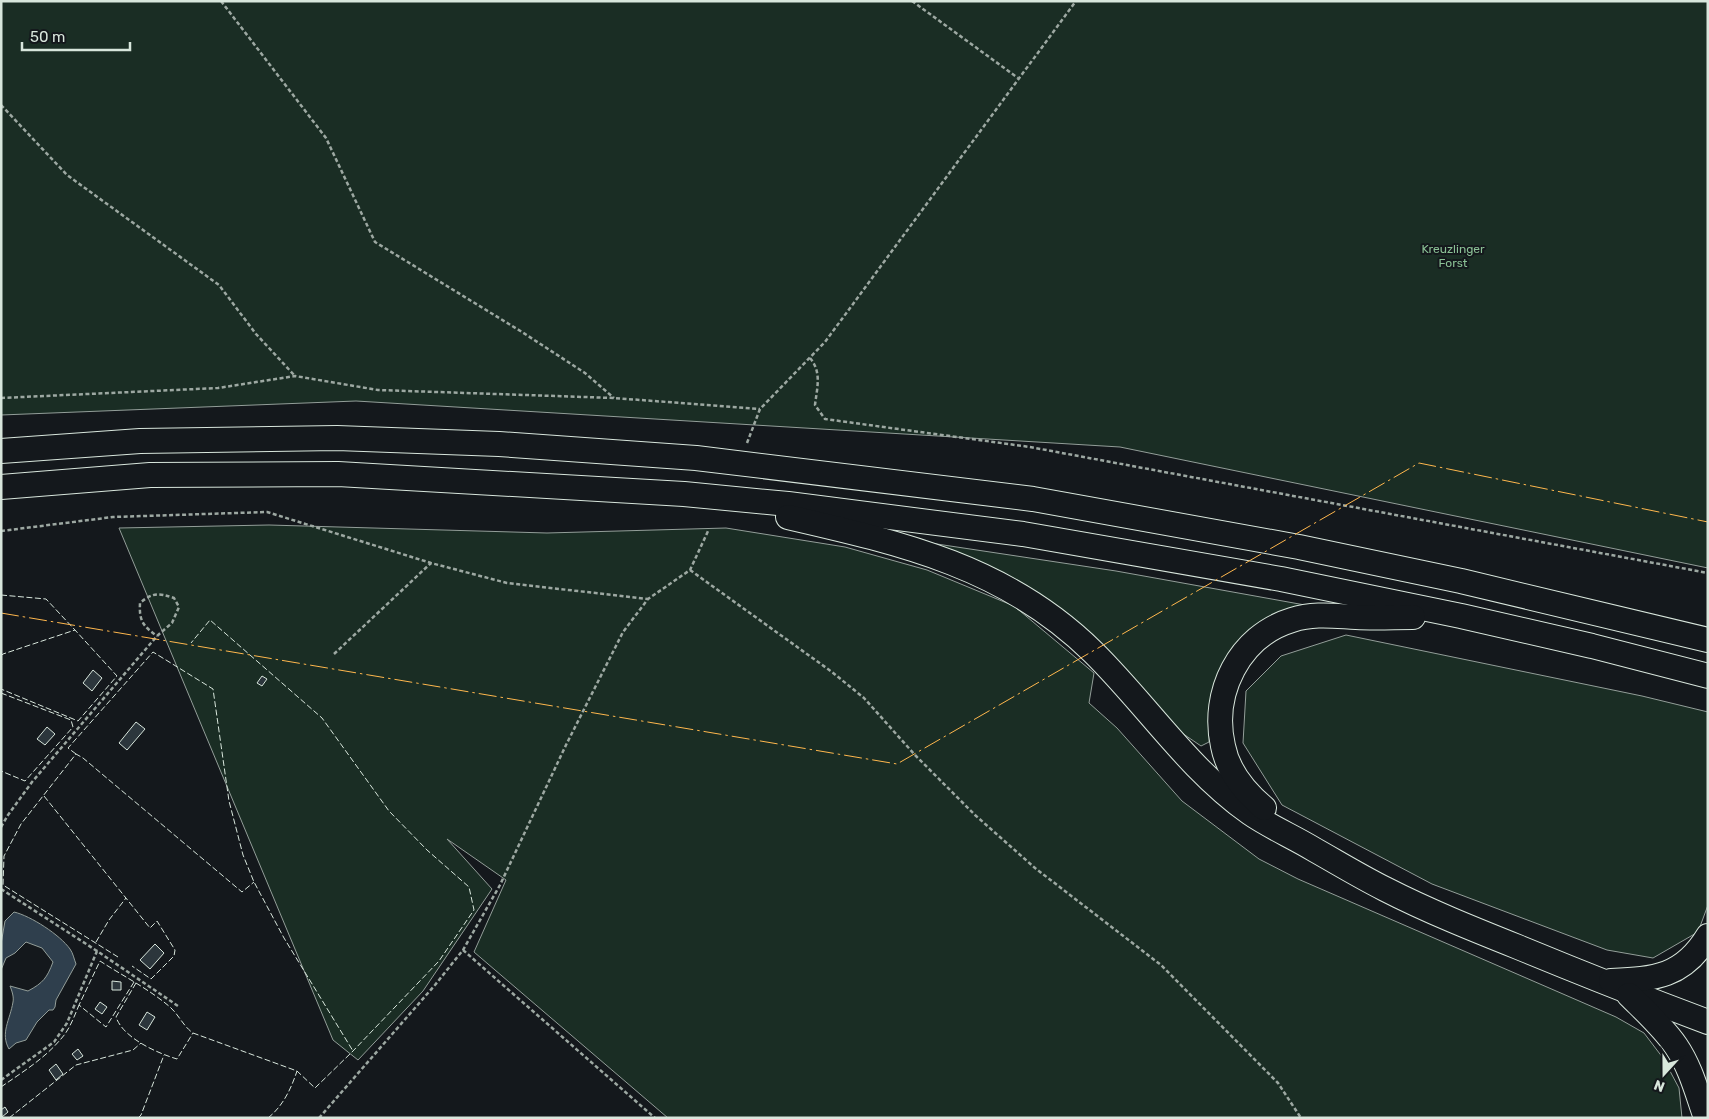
<svg xmlns="http://www.w3.org/2000/svg" width="1709" height="1119" viewBox="0 0 1709 1119" font-family="Rubik,sans-serif">
  <style>
    .green { fill: #1a2d24; stroke: #939e99 }
    .water { fill: #2f3f4d; stroke: #939e99 }
    .building { fill: #2c363c; stroke: #d8e6dc }
    .lines { fill: none; stroke-linecap: round; stroke-linejoin: round }
    .highway-casing { stroke: #d8e6dc; stroke-width: 26 }
    .path { stroke: #9da8a2; stroke-width: 2.5; stroke-dasharray: 4 2.5; stroke-linecap: butt }
    .highway { stroke: #14181c; stroke-width: 24 }
    .fence { stroke: #d8e6dc; stroke-width: 1; stroke-dasharray: 6 2.5; stroke-linecap: butt }
    .power { stroke: #ffb74d; stroke-width: 1; stroke-dasharray: 18 4 2.5 4; stroke-linecap: butt }
    .labels { text-anchor: middle; stroke-width: 4; stroke-linejoin: round; paint-order: stroke }
    .park-label { font-size: 12px; fill: #8ac095; stroke: #14181c }
  </style>
  <rect width="100%" height="100%" fill="#14181c"/>
  <g class="green">
    <path d="M1 1H1708V568L1120 447 356 401 1 415Z"/>
    <path d="M269 525 547 533 726 528 845 547 927 570 1014 606 1094 673 1089 703 1117 728 1182 801 1259 859 1298 879 1616 1017 1644 1033 1663 1058 1679 1088 1682 1118H668L474 952 506 880 447 839 492 889 423 991 358 1060 333 1040 119 528Z"/>
    <path d="M917 541 1116 571 1316 607 1283 613 1210 709 1209 742 1201 746 1179 731 1121 664 1059 609Z"/>
    <path d="M1346 635 1642 696 1708 712V905L1698 932 1653 958 1607 950 1432 884 1282 805 1243 743 1246 691 1281 656Z"/>
  </g>
  <path class="water" d="M14 912C31 916 60 935 70 949 73 953 74 959 76 964L56 1000 55 1007 53 1010H49L37 1022 26 1040 16 1043 9 1049C0 1033 10 1020 13 1002 14 997 12 991 10 986L28 991C43 983 47 978 53 962L42 948 26 942 15 953 6 958 1 970V944L5 921Z"/>
  <g class="building">
    <path d="M93 670 102 678 92 691 83 683Z"/>
    <path d="M262 676 267 679 262 686 257 683Z"/>
    <path d="M136 722 145 729 127 750 119 743Z"/>
    <path d="M47 727 55 734 45 745 37 739Z"/>
    <path d="M155 944 164 953 150 969 140 960Z"/>
    <path d="M112 981 121 982V990H112Z"/>
    <path d="M100 1002 107 1007 102 1014 95 1009Z"/>
    <path d="M147 1012 155 1017 147 1030 139 1025Z"/>
    <path d="M78 1049 83 1056 77 1060 72 1054Z"/>
    <path d="M56 1064 63 1074 56 1080 49 1070Z"/>
    <path d="M5 1107 8 1112 2 1117 1 1110Z"/>
  </g>
  <g class="lines">
    <defs>
      <g id="highway">
        <path d="M1 451 140 441 337 438 499 444 696 458 1033 499 1299 547 1461 581 1708 640"/>
        <path d="M1 487 150 475 338 474 684 494 788 504 1023 534 1281 579 1461 616 1592 646 1708 676"/>
        <path d="M788 517C901 543 1007 567 1093 652 1146 704 1188 769 1250 813 1270 827 1294 837 1315 850 1338 863 1361 877 1385 889 1428 911 1473 929 1518 947 1581 973 1644 998 1708 1022"/>
        <path d="M1264 808C1245 792 1228 772 1223 746 1211 693 1239 636 1292 620 1314 613 1334 616 1356 617 1375 618 1394 617 1413 617"/>
        <path d="M1611 981C1655 979 1683 977 1708 936"/>
        <path d="M1629 995C1645 1011 1663 1027 1676 1046 1691 1068 1697 1093 1706 1118"/>
      </g>
    </defs>
    <use href="#highway" class="highway-casing"/>
    <g class="path">
      <path d="M221 1 326 138 375 242 522 332 585 373 614 398"/>
      <path d="M912 1 1018 78"/>
      <path d="M1 105 67 175 219 285 256 334 295 376"/>
      <path d="M810 358C822 372 817 388 815 405L825 419 1030 447 1708 573"/>
      <path d="M1 398 218 388 295 376 378 390 614 398 760 409"/>
      <path d="M747 443 760 409 825 342 1076 1"/>
      <path d="M1 531 113 517 267 512 431 563 507 583 648 599"/>
      <path d="M690 570 832 672 864 698 915 755 975 815 1035 868 1161 965 1278 1083 1301 1118"/>
      <path d="M334 654 431 563"/>
      <path d="M1 827 8 815 32 782 157 636 172 623 179 607 174 598C159 593 153 592 140 603 139 621 143 626 157 636"/>
      <path d="M1 889 97 951"/>
      <path d="M463 950 655 1118"/>
      <path d="M1 1080 54 1042 67 1023 97 951 178 1006"/>
      <path d="M319 1118 435 985 463 950 500 885 566 745 623 632 648 599 690 570 709 529"/>
    </g>
    <use href="#highway" class="highway"/>
    <g class="fence">
      <path d="M1 595 46 599 75 630"/>
      <path d="M1 656 3 654 75 630 117 676 78 721 1 689"/>
      <path d="M1 693 71 720 73 727 25 781 1 771"/>
      <path d="M76 754 68 748 153 652 213 689 229 801 243 855 254 882 284 938 353 1051"/>
      <path d="M44 796 150 928 157 921 175 950 174 956 151 979 132 966"/>
      <path d="M96 942 109 920 126 898"/>
      <path d="M118 957 3 885 4 856 21 824 76 754 83 758 242 892 254 882"/>
      <path d="M134 982 106 1027 79 1005 100 961C123 976 149 989 170 1007 179 1015 183 1026 193 1033L297 1071 315 1088 353 1051 439 961 474 910 469 887 427 850 389 811 322 718 210 620 191 643"/>
      <path d="M136 983 116 1017C123 1038 157 1053 177 1059L193 1033"/>
      <path d="M1 1087C21 1073 44 1059 60 1040 69 1031 74 1017 79 1005"/>
      <path d="M9 1118 76 1065 133 1050 141 1043"/>
      <path d="M138 1118 141 1115 164 1055"/>
      <path d="M268 1118C283 1106 291 1089 297 1071"/>
    </g>
    <path class="power" d="M1 613 897 764 1419 463 1708 522"/>
  </g>
  <g class="labels">
    <g class="park-label">
      <text x="1453" y="253">Kreuzlinger<tspan x="1453" dy="14">Forst</tspan></text>
    </g>
  </g>
  <rect width="1709" height="1119" fill="none" stroke="#d8e6dc" stroke-width="5"/>
  <g transform="translate(1664 1074) rotate(201)" stroke="#14181c" stroke-width="4" paint-order="stroke">
  <path d="M0-4L9 19L0 12L-9 19Z" fill="#d8e6dc"/>
  <text y="-8" font-size="14" font-weight="bold" text-anchor="middle" fill="#d8e6dc">N</text>
  </g>
  <path d="M22 42v8h108v-8" fill="none" stroke="#d8e6dc" stroke-width="2.5"/>
  <text x="30" y="42" font-size="15" fill="#d8e6dc" stroke="#14181c" stroke-width="4" paint-order="stroke">50 m</text>
</svg>
